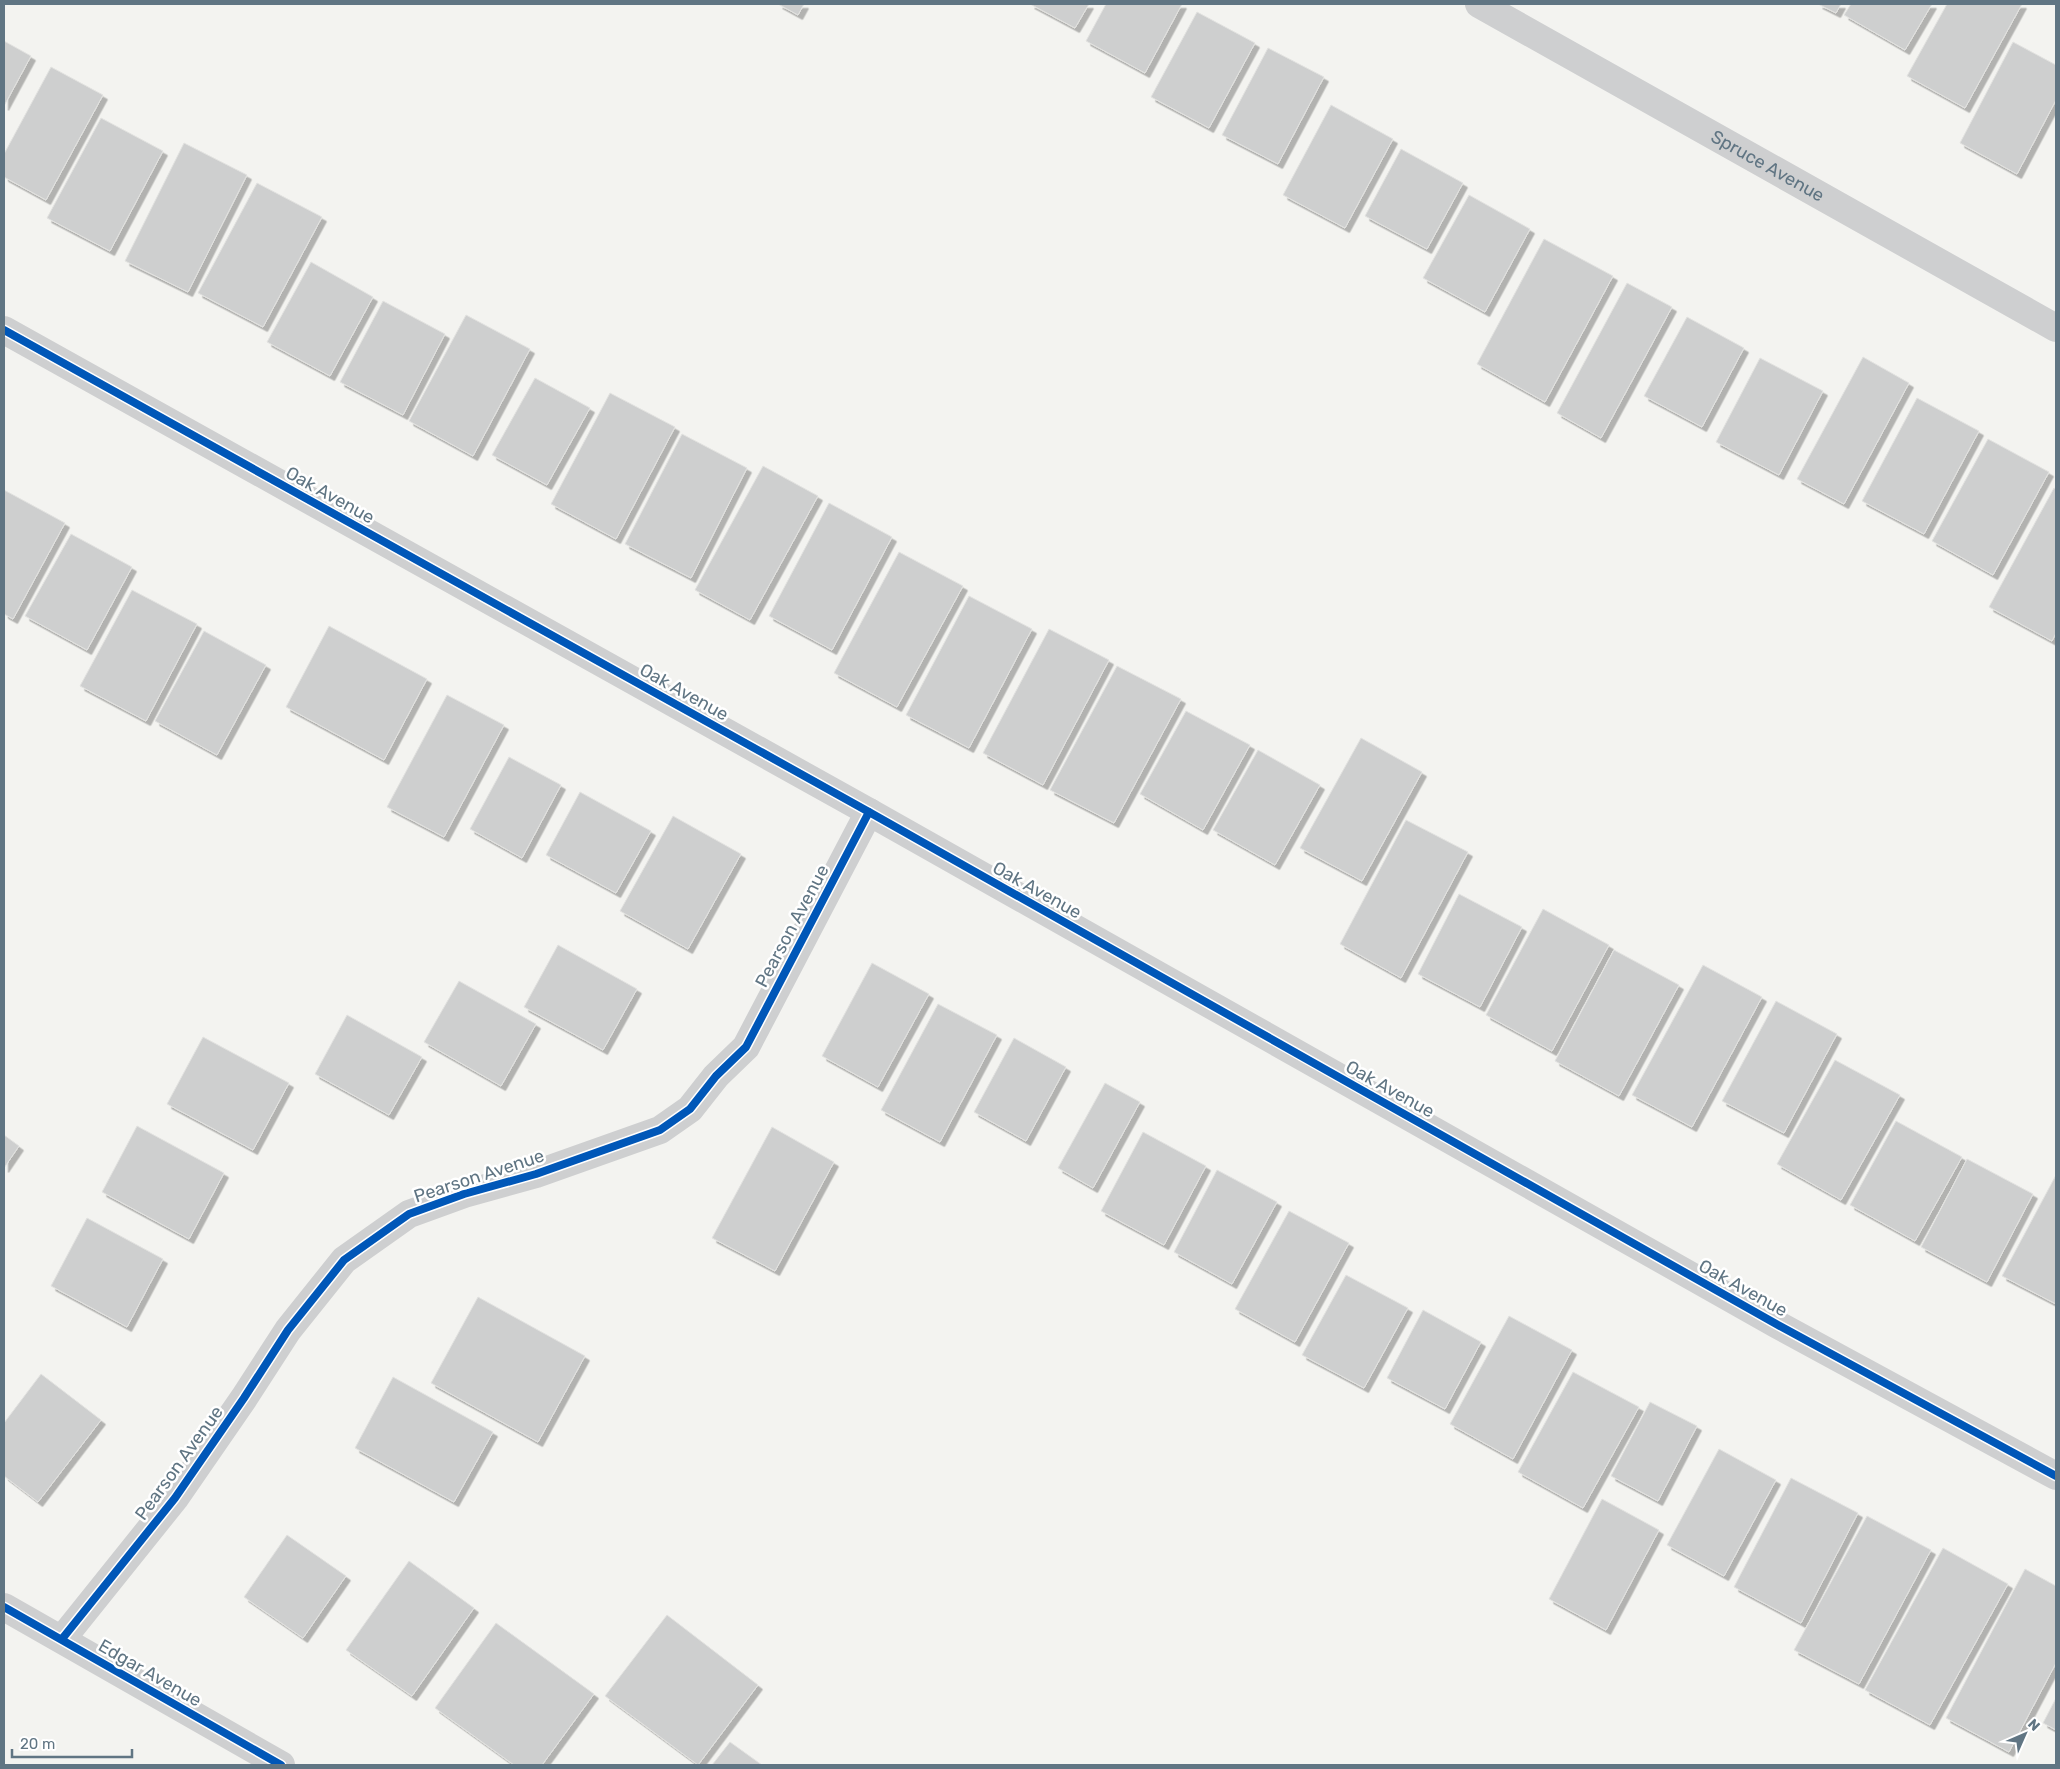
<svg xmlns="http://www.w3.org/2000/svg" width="2060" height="1769" viewBox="0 0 2060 1769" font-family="Rubik,sans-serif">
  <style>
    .building { fill: #cecfcf; stroke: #e2e2e0; filter: url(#shadow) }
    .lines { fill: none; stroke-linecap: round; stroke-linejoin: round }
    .minor { stroke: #cecfd0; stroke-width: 28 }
    .cycleway-casing { stroke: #fff; stroke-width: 11 }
    .cycleway { stroke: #0057b8; stroke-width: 8 }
    .labels { text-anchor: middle; stroke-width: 5; stroke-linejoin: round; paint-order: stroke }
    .street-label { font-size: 18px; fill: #607583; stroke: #fff }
  </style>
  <defs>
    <filter id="shadow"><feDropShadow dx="4.5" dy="4.5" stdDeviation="0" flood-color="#0004"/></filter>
  </defs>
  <rect width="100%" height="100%" fill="#f3f3f0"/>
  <g class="building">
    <path d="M778 4H804L798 15Z"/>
    <path d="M1030 4H1089L1075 28Z"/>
    <path d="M1106 4H1182L1145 73 1086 41Z"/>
    <path d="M1818 4H1841L1836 13Z"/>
    <path d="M1851 4H1932L1905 50 1844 15Z"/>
    <path d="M1947 4H2022L1965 108 1907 76Z"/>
    <path d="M1197 12 1255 43 1209 128 1151 97Z"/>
    <path d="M4 41 31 56 4 106Z"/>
    <path d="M2013 42 2056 65V100L2017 174 1960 143Z"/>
    <path d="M1268 48 1324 77 1278 164 1222 135Z"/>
    <path d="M51 67 103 95 46 200 4 177V154Z"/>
    <path d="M1331 105 1393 139 1345 228 1283 195Z"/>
    <path d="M101 118 163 151 110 251 47 218Z"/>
    <path d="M184 143 247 175 188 292 125 261Z"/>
    <path d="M1401 149 1463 183 1427 249 1365 216Z"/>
    <path d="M257 183 322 217 263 327 198 293Z"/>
    <path d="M1469 195 1530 229 1485 312 1423 278Z"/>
    <path d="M1544 239 1613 276 1545 402 1477 364Z"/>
    <path d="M311 262 373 297 330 376 267 342Z"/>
    <path d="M1627 283 1672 307 1601 438 1557 413Z"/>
    <path d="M383 301 445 334 403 415 340 382Z"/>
    <path d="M466 315 530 349 473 456 409 421Z"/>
    <path d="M1687 317 1744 348 1702 427 1644 396Z"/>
    <path d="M1863 357 1909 383 1844 504 1797 479Z"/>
    <path d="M1760 358 1823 391 1779 475 1716 442Z"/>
    <path d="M535 378 590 408 547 485 492 455Z"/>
    <path d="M610 393 675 427 616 539 551 504Z"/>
    <path d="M1917 398 1979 431 1924 534 1862 501Z"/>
    <path d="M682 434 747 468 691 578 625 544Z"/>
    <path d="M1988 439 2049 472 1993 575 1932 541Z"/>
    <path d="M763 466 818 496 750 620 695 590Z"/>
    <path d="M2054 488 2056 489V633L2052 641 1989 607Z"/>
    <path d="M4 490 65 523 13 619 4 614Z"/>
    <path d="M829 503 892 537 832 650 769 616Z"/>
    <path d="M71 534 132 567 87 650 25 616Z"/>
    <path d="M899 552 963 586 897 707 834 673Z"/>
    <path d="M132 590 197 624 146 721 80 686Z"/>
    <path d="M969 596 1032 629 969 748 906 715Z"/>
    <path d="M329 626 427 679 384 760 286 707Z"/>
    <path d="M1049 629 1109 660 1043 785 983 753Z"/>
    <path d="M204 631 266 665 217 755 155 721Z"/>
    <path d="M1117 666 1181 699 1114 823 1050 790Z"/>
    <path d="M447 695 504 725 444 837 387 807Z"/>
    <path d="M1186 711 1250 745 1203 830 1140 794Z"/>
    <path d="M1361 738 1422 772 1362 881 1300 848Z"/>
    <path d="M1258 750 1320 785 1275 865 1213 830Z"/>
    <path d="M509 757 561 785 522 858 470 829Z"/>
    <path d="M580 792 651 831 616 893 546 855Z"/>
    <path d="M673 816 741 854 688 949 620 911Z"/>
    <path d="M1406 820 1468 852 1401 978 1340 944Z"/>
    <path d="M1459 894 1522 927 1480 1007 1418 974Z"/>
    <path d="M1543 909 1609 945 1552 1051 1486 1015Z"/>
    <path d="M558 945 637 989 603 1050 524 1007Z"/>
    <path d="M1614 950 1679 985 1619 1096 1555 1061Z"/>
    <path d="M872 963 929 994 878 1087 822 1056Z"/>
    <path d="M1703 965 1762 997 1692 1127 1632 1095Z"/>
    <path d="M459 981 536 1024 501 1086 424 1042Z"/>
    <path d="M1776 1001 1837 1034 1784 1133 1722 1101Z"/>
    <path d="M938 1004 997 1035 940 1142 881 1110Z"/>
    <path d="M347 1015 422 1057 389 1115 315 1074Z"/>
    <path d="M203 1037 289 1083 253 1150 167 1104Z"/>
    <path d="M1014 1038 1066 1067 1026 1141 974 1112Z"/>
    <path d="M1835 1060 1900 1095 1841 1200 1777 1164Z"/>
    <path d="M1105 1083 1140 1102 1093 1188 1058 1168Z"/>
    <path d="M1896 1121 1962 1157 1915 1241 1850 1205Z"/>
    <path d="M137 1126 224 1173 189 1239 102 1192Z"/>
    <path d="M772 1127 834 1162 775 1271 712 1238Z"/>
    <path d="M1143 1132 1206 1166 1164 1245 1101 1211Z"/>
    <path d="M4 1135 19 1146 4 1168Z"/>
    <path d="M1967 1159 2033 1194 1987 1282 1921 1247Z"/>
    <path d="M1217 1170 1277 1202 1232 1284 1174 1252Z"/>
    <path d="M2056 1175V1304L2002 1276Z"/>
    <path d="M1289 1211 1349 1243 1295 1342 1235 1309Z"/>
    <path d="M87 1218 163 1259 127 1327 51 1286Z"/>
    <path d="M1346 1275 1408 1308 1364 1388 1302 1355Z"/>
    <path d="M478 1297 585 1356 538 1442 431 1383Z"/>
    <path d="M1423 1310 1481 1342 1445 1409 1387 1378Z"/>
    <path d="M1509 1316 1572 1350 1513 1459 1450 1424Z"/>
    <path d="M1573 1372 1639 1407 1583 1508 1518 1472Z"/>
    <path d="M41 1374 101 1420 38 1502 4 1476V1423Z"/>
    <path d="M393 1377 493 1432 454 1502 355 1448Z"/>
    <path d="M1650 1402 1697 1426 1658 1501 1611 1476Z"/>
    <path d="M1719 1449 1776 1480 1724 1576 1667 1545Z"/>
    <path d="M1791 1478 1858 1513 1801 1623 1734 1587Z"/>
    <path d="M1602 1499 1659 1530 1606 1630 1549 1599Z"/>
    <path d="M1867 1516 1931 1550 1859 1684 1794 1650Z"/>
    <path d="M287 1535 346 1576 303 1638 244 1597Z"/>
    <path d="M1943 1548 2008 1584 1930 1725 1865 1690Z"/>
    <path d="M409 1561 474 1608 412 1696 346 1650Z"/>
    <path d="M2025 1569 2056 1586V1663L2009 1752 1946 1718Z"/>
    <path d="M667 1615 758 1685 698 1765 605 1696Z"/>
    <path d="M496 1623 594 1694 542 1765H514L435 1708Z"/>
    <path d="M2056 1698V1730L2043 1723Z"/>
    <path d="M730 1742 762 1765H712Z"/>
  </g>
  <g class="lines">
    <g class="minor">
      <path id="s1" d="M1479 4 2056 328"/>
      <path d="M4 330 869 812 1778 1325 2056 1476"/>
      <path d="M4 1607 281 1765"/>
      <path d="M62 1639 175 1498 244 1398 288 1330 344 1260 409 1214 464 1194 536 1174 660 1130 690 1109 716 1076 746 1047 869 812"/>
    </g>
    <defs>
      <g id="cycleway">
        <path d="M4 330 869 812 1778 1325 2056 1476"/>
        <path d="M4 1607 281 1765"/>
        <path d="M62 1639 175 1498 244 1398 288 1330 344 1260 409 1214 464 1194 536 1174 660 1130 690 1109 716 1076 746 1047 869 812"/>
      </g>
    </defs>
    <use href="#cycleway" class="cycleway-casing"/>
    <use href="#cycleway" class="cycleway"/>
  </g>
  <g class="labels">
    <g class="street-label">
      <text dy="6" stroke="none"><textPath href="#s1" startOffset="331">Spruce Avenue</textPath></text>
      <text transform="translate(330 495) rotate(29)" y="6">Oak Avenue</text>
      <text transform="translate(684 692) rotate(29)" y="6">Oak Avenue</text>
      <text transform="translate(1037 890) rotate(29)" y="6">Oak Avenue</text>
      <text transform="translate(792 926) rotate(-62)" y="6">Pearson Avenue</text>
      <text transform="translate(1390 1089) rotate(29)" y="6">Oak Avenue</text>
      <text transform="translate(479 1176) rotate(-18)" y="6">Pearson Avenue</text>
      <text transform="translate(1743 1288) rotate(29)" y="6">Oak Avenue</text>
      <text transform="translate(179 1463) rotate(-54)" y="6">Pearson Avenue</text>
      <text transform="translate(150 1673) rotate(30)" y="6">Edgar Avenue</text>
    </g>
  </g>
  <rect width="2060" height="1769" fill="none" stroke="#607583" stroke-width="10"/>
  <g transform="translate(2025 1734) rotate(45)" stroke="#ffffff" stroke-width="4" paint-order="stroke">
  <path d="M0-4L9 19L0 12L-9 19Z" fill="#607583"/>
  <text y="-8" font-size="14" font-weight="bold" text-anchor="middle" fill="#607583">N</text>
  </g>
  <path d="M12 1749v8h120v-8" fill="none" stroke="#607583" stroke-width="2.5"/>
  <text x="20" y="1749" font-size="15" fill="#607583" stroke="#ffffff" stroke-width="4" paint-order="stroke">20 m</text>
</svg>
